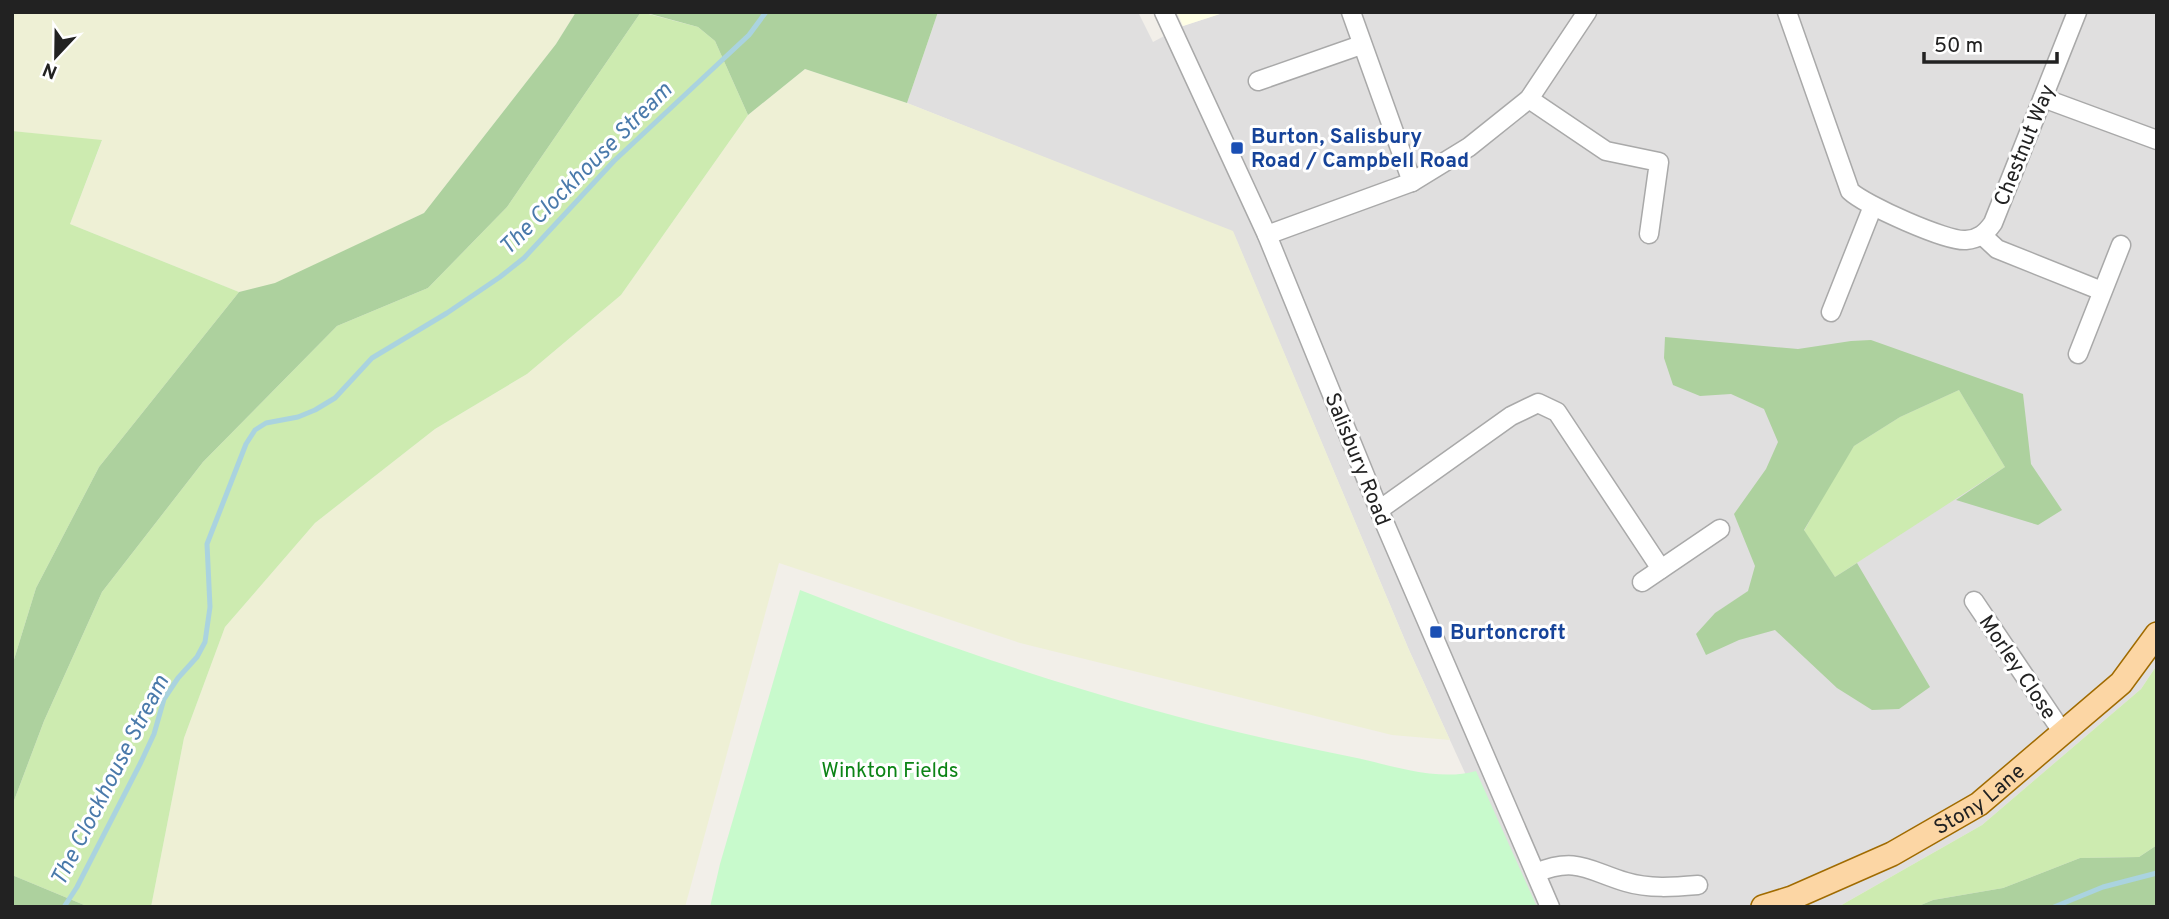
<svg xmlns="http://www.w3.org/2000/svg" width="2169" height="919" viewBox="0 0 2169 919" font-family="Overpass,sans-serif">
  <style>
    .residential { fill: #e0dfdf }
    .education { fill: #ffffe5 }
    .farmland { fill: #eef0d5 }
    .grass { fill: #cdebb0 }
    .forest { fill: #add19e }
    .park { fill: #c8facc }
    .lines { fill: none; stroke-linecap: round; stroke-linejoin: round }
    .stream { stroke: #aad3df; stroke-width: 5 }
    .minor-casing { stroke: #a9a9a9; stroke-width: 21 }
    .major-casing { stroke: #a06b00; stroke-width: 26 }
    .minor { stroke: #fff; stroke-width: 18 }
    .major { stroke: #fcd6a4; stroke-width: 23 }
    .transit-dot { fill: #1a4fb4; stroke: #fff; stroke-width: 2.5 }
    .labels { text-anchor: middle; stroke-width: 6; stroke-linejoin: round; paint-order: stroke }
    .transit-label { font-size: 21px; font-weight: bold; fill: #164399; stroke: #fff; text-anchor: start }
    .street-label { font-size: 21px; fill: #222; stroke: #fff }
    .park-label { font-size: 21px; fill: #0c8416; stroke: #fff }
    .water-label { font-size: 23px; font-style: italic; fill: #4a7aab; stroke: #fff }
  </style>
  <rect width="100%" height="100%" fill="#f2efe9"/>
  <path class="residential" d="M938 12H1138L1153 42 1183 26 1226 12H2157V665L2141 689 1982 825 1838 907H1526L1409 650 1233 232 907 103Z"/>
  <path class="education" d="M1177 12H1226L1183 26Z"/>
  <g class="farmland">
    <path d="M12 12H576L556 44 424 213 275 284 239 292 70 224 102 141 12 131Z"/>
    <path d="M805 69 907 103 1233 231 1409 650 1450 740 1392 735 1020 643 779 563 685 907H151L184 738 225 627 315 523 435 429 527 374 621 295 748 115Z"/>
  </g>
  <g class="grass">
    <path d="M641 12 698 27 715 41 748 115 621 295 527 374 435 429 315 523 225 627 184 738 151 907H89L12 875V806L44 721 102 592 203 462 337 326 428 288 507 207Z"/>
    <path d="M12 131 102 140 70 224 239 292 99 467 36 588 12 666Z"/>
    <path d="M1959 390 2005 467 1835 577 1804 531 1831 482 1854 446 1900 417Z"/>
    <path d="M2157 665V845L2139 857 2080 858 2003 888 1933 900 1916 907H1838L1982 825 2141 689Z"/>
  </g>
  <g class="forest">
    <path d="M576 12H641L507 207 428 288 337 326 203 462 102 592 44 721 12 806V666L36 588 99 467 239 292 275 283 424 213 556 44Z"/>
    <path d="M643 12H938L907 103 805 69 748 115 715 41 698 27Z"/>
    <path d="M1665 337 1798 349 1851 341 1871 340 2023 394 2031 464 2062 510 2038 525 1956 500 2005 467 1959 390 1900 417 1854 446 1804 530 1835 577 1857 563 1930 687 1899 709 1872 710 1837 688 1775 630 1739 640 1706 655 1696 634 1715 613 1748 591 1755 566 1734 514 1766 469 1778 442 1764 409 1731 394 1700 396 1673 385 1664 358Z"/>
    <path d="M2157 845V907H1916L1933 900 2003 888 2080 858 2139 857Z"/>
    <path d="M12 875 89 907H12Z"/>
  </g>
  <path class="park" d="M800 590C979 661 1163 720 1352 757 1391 765 1437 782 1476 771L1537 907H710L720 864Z"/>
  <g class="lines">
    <g class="stream">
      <path d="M64 907 77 887 141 762 154 734 164 699 178 678 197 657 205 642 210 607 207 544 246 444 255 430 266 423 298 417 315 410 335 398 372 358 447 313 500 277 524 258 614 161 749 35 766 12"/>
      <path d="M2054 907 2103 887 2157 873"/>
    </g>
    <defs>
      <g id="minor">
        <path d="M1164 12 1267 235 1379 510 1550 907"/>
        <path d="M1351 12 1412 182"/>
        <path d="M1787 12 1850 191C1865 205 1947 242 1966 240 1979 239 1986 233 1993 223L2077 12"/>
        <path d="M1258 81 1361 45"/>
        <path d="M2043 98 2157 140"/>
        <path d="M1529 99 1606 151 1659 162 1649 234"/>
        <path d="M1267 235 1412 182 1469 147 1529 99 1587 12"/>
        <path d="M1982 235 1997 249 2102 291"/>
        <path d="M1831 312 1873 206"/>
        <path d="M2078 354 2121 245"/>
        <path d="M1379 510 1511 416 1538 403 1557 412 1661 569"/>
        <path d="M1642 582 1720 529"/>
        <path d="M1974 601 2063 733"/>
        <path d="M1536 873C1576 856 1589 871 1626 882 1649 889 1674 887 1698 885"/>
      </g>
      <g id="major">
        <path id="s1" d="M1763 907 1792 898 1892 854 1979 804 2121 683 2157 634"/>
      </g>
    </defs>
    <use href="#minor" class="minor-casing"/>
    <use href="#major" class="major-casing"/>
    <use href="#minor" class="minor"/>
    <use href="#major" class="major"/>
  </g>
  <g class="transit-dot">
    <rect x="1230" y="141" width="14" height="14" rx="3.5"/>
    <rect x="1429" y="625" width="14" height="14" rx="3.5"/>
  </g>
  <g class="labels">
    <g class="transit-label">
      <text x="1251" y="143">Burton, Salisbury<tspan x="1251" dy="24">Road / Campbell Road</tspan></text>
      <text x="1450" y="639">Burtoncroft</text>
    </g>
    <g class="street-label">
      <text transform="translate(2024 145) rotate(-68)" y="7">Chestnut Way</text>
      <text transform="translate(1358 459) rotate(68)" y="7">Salisbury Road</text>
      <text transform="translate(2018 667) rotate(56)" y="7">Morley Close</text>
      <text dy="7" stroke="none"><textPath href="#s1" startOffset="243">Stony Lane</textPath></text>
    </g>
    <g class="park-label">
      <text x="890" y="777">Winkton Fields</text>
    </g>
    <g class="water-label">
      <text transform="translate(585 168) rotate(-45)" y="8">The Clockhouse Stream</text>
      <text transform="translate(109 780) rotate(-63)" y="8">The Clockhouse Stream</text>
    </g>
  </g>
  <rect width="2169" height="919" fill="none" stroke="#222222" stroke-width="28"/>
  <g transform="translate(56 56) rotate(202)" stroke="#ffffff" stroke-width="5" paint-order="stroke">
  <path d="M0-5L12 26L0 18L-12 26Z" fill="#222222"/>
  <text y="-10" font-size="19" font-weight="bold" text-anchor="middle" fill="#222222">N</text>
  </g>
  <path d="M1924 52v10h133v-10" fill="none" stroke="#222222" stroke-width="3.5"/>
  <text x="1934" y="52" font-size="21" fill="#222222" stroke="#ffffff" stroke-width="5" paint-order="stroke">50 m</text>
</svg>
